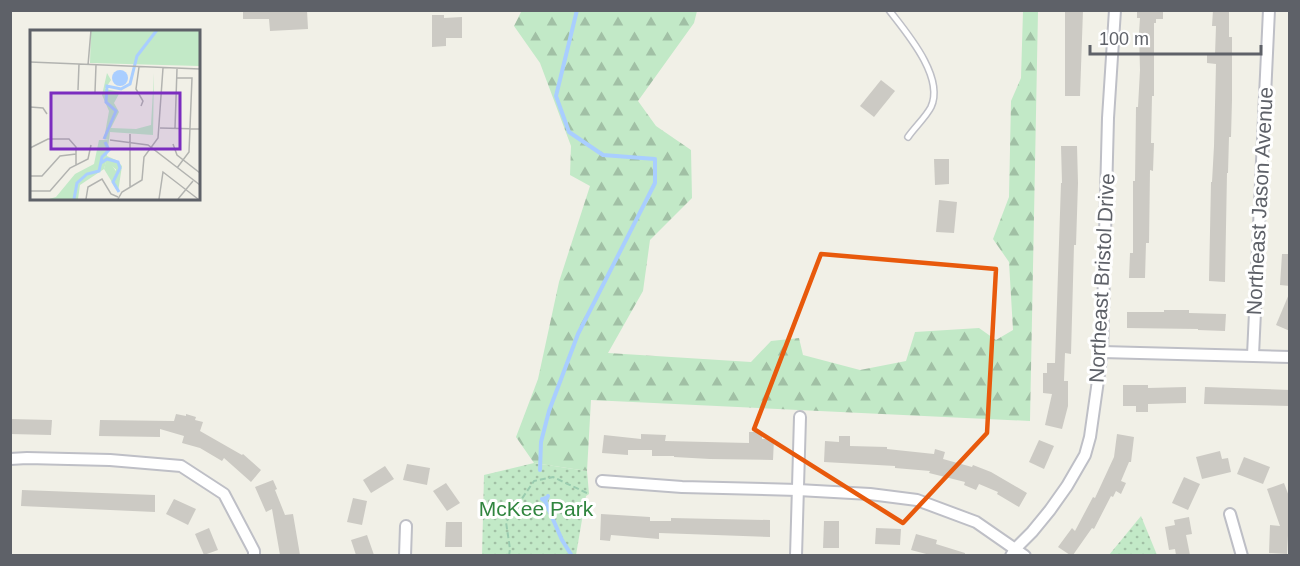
<svg xmlns="http://www.w3.org/2000/svg" width="1300" height="566" viewBox="0 0 1300 566" font-family="Arial,sans-serif">
  <style>
    .green { fill: url(#green-dots) }
    .forest { fill: url(#forest-firs) }
    .lines { fill: none; stroke-linecap: round; stroke-linejoin: round }
    .stream { stroke: #a9ceff; stroke-width: 4 }
    .building { fill: #cccac4 }
    .lane-casing { stroke: #bebfc6; stroke-width: 8 }
    .street-casing { stroke: #bebfc6; stroke-width: 14 }
    .path { stroke: #9acbaf; stroke-width: 2; stroke-dasharray: 6 3; stroke-linecap: butt }
    .lane { stroke: #fff; stroke-width: 5 }
    .street { stroke: #fff; stroke-width: 10 }
    .marked { fill: none; stroke: #e8590c; stroke-width: 4.5; stroke-linejoin: round }
    .labels { text-anchor: middle; stroke-width: 6; stroke-linejoin: round; paint-order: stroke }
    .street-label { font-size: 21px; fill: #5e6168; stroke: #fff }
    .park-label { font-size: 21px; fill: #30853f; stroke: #fff }
    .inset-river { fill: none; stroke: #a9ceff; stroke-width: 3 }
    .inset-road { fill: none; stroke: #b2b3b0; stroke-width: 1.5 }
    .view { fill: #7b2cbf; fill-opacity: 0.15; stroke: #7b2cbf; stroke-width: 3 }
    .inset-edge { fill: none; stroke: #5e6168; stroke-width: 3 }
  </style>
  <defs>
    <pattern id="green-dots" width="8" height="8" patternUnits="userSpaceOnUse" patternTransform="scale(1.5)"><rect width="8" height="8" fill="#c2e9c7"/><path d="M2 2h.1M6 6h.1" fill="none" stroke="#a1c0a5" stroke-width="1.8" stroke-linecap="round"/></pattern>
    <pattern id="forest-firs" width="22" height="20" patternUnits="userSpaceOnUse" patternTransform="scale(1.5)"><rect width="22" height="20" fill="#c2e9c7"/><path d="M5 1l3.5 6h-7zM16 11l3.5 6h-7z" fill="#a1c0a5"/></pattern>
  </defs>
  <rect width="100%" height="100%" fill="#f1f0e7"/>
  <g class="green">
    <path d="M534 463 587 471 589 494 586 496 576 555 482 556 484 475Z"/>
    <path d="M1141 516 1157 555H1109Z"/>
  </g>
  <path class="forest" d="M522 10 697 11 694 23 638 101 656 126 691 150 692 198 650 240 643 291 608 353 751 362 771 341 799 338 803 355 860 370 906 361 915 332 979 328 996 340 1013 330 1009 262 993 239 1009 197 1011 101 1021 78 1023 11H1038L1030 421 591 400 587 471 534 463 516 437 538 379 559 282 590 186 570 175 571 146 540 63 514 26Z"/>
  <g class="lines">
    <g class="stream">
      <path d="M540 470 541 442 549 411 578 334 655 183V159L603 155 569 132 556 96 577 10"/>
      <path d="M545 498V501L562 540 572 556"/>
      <path d="M542 499 545 501 548 496"/>
    </g>
  </g>
  <g class="building">
    <path d="M243 10H307L308 29 270 31 269 19H243Z"/>
    <path d="M1065 10H1083L1080 96H1065Z"/>
    <path d="M1137 10H1163V19H1156V23H1154V96H1152L1151 143H1154L1153 171 1150 170 1149 243H1146L1145 278H1129L1130 253H1133V181H1135L1136 107H1138L1140 70 1139 33 1140 18H1137Z"/>
    <path d="M1213 10H1229V37H1232V100L1231 137H1229L1228 173H1227L1225 282 1209 281 1211 182H1212L1214 146 1216 64 1207 63V55H1215L1216 26H1212Z"/>
    <path d="M432 15H444V18L462 17V38H446V46L432 47Z"/>
    <path d="M881 80 895 91 874 117 860 106Z"/>
    <path d="M1061 146H1077L1078 183 1076 245H1074L1071 354 1065 353 1064 381H1068V406L1062 429 1045 425 1052 394 1043 393V373H1047V363H1055L1061 183H1062Z"/>
    <path d="M934 159H949V184L935 185Z"/>
    <path d="M939 200 957 202 954 233 936 232Z"/>
    <path d="M1282 254H1290V286L1280 285Z"/>
    <path d="M1289 294H1290V331L1276 325Z"/>
    <path d="M1164 310H1189V313L1226 314 1225 331 1198 330V329L1127 328V312H1164Z"/>
    <path d="M1123 385H1148V388L1186 387V403L1148 404V412H1136V406H1123Z"/>
    <path d="M1205 387 1290 390V406L1204 404Z"/>
    <path d="M176 414 186 416V414L196 417 195 420 203 422 200 431 242 455 243 454 261 470 251 482 224 458 222 461 200 448 182 443 184 436 160 429V437L99 436 100 420 174 421Z"/>
    <path d="M10 419 52 420 51 435 10 434Z"/>
    <path d="M749 432H762V439H774L773 460 710 459 674 457V456H652V450H628V455L602 453 604 435 641 439V434L666 435 665 441 749 443Z"/>
    <path d="M1117 434 1134 437 1131 462H1129L1121 481 1126 483 1121 494 1116 491 1113 497 1111 496 1094 529 1092 528 1073 555H1070L1058 547 1072 528 1075 531 1093 497 1095 498 1114 457Z"/>
    <path d="M839 436H850V446L887 447V449L934 454 935 449 945 452 943 459 972 467 973 465 991 472 1027 493 1019 507 997 494 998 492 979 484 976 490 964 485 965 482 929 473 930 471 895 468V466L824 462 825 441 839 442Z"/>
    <path d="M1039 440 1054 446 1044 469 1029 462Z"/>
    <path d="M1220 451 1222 459 1228 458 1231 472 1202 479 1196 457Z"/>
    <path d="M1244 457 1270 467 1263 484 1237 474Z"/>
    <path d="M407 464 430 468 427 485 403 480Z"/>
    <path d="M385 466 394 479 371 493 363 480Z"/>
    <path d="M1184 477 1200 484 1188 510 1172 503Z"/>
    <path d="M273 480 277 489 275 490 285 515 293 514 300 555H280L272 509 266 512 255 487Z"/>
    <path d="M446 483 460 503 447 511 433 491Z"/>
    <path d="M1284 483 1290 499 1287 554 1269 553 1270 525 1280 526 1267 489Z"/>
    <path d="M22 490 155 495V512L21 506Z"/>
    <path d="M353 498 367 501 362 525 347 522Z"/>
    <path d="M174 499 196 509 188 525 166 514Z"/>
    <path d="M601 514 650 517V521H671V518L770 520V537L659 533V539L611 535 610 541 600 540Z"/>
    <path d="M1189 517 1192 534 1186 535 1190 555H1176L1175 549 1169 550 1165 527 1175 525 1174 520Z"/>
    <path d="M824 521H839V548H823Z"/>
    <path d="M446 522H462V547H445Z"/>
    <path d="M209 528 218 550 204 555 195 534Z"/>
    <path d="M876 528 901 529 900 545 875 544Z"/>
    <path d="M916 534 937 540 936 544 965 553V555H930L911 550Z"/>
    <path d="M367 535 374 555H356L351 540Z"/>
  </g>
  <g class="lines">
    <defs>
      <path id="lane" d="M889 10C906 32 945 77 931 107 926 117 914 128 908 137"/>
      <g id="street">
        <path d="M1102 352 1290 357"/>
        <path d="M1253 355 1269 10"/>
        <path d="M10 459 27 458 110 460 181 466 224 494 254 551V556"/>
        <path d="M602 481 682 487 798 490 870 494 917 500 976 522 1025 556"/>
        <path d="M1230 514 1242 556"/>
        <path d="M405 556 406 526"/>
        <path d="M796 556 800 417"/>
        <path d="M1011 556 1015 549 1032 532 1050 510 1067 486 1085 455 1090 437 1102 352 1108 118 1115 10"/>
      </g>
    </defs>
    <use href="#lane" class="lane-casing"/>
    <use href="#street" class="street-casing"/>
    <path class="path" d="M509 556 510 549 506 522 534 481 553 477 589 494"/>
    <use href="#lane" class="lane"/>
    <use href="#street" class="street"/>
  </g>
  <path class="marked" d="M821 254 996 269 987 433 903 523 754 429Z"/>
  <g class="labels">
    <g class="street-label">
      <text transform="translate(1260 201) rotate(-87)" y="7">Northeast Jason Avenue</text>
      <text transform="translate(1102 278) rotate(-87)" y="7">Northeast Bristol Drive</text>
    </g>
    <g class="park-label">
      <text x="536" y="516">McKee Park</text>
    </g>
  </g>
  <g transform="translate(30 30)">
    <rect width="170" height="170" fill="#f1f0e7"/>
    <path d="M61 0H169V36L60 33ZM69 110H79L77 126 86 130 87 140 76 132 74 139 50 155 48 169H19L26 167 45 144 64 134Z" fill="#c2e9c7"/>
    <path d="M77 43 81 50 75 59 90 62 84 73 89 82 81 98 106 99 121 95 124 43 123 105 80 102 79 110 74 109 79 81 72 65ZM86 130 92 136 88 162 74 139 76 131 79 132 86 141Z" fill="#c2e9c7"/>
    <path d="M82 48a8 8 0 1 1 16 0a8 8 0 1 1-16 0Z" fill="#a9ceff"/>
    <path class="inset-river" d="M74 109 86 81 76 72 77 56 91 59 100 54 107 26 127 0M71 133 77 129 88 132 90 138 83 152 89 162M44 169 47 153 57 144 69 141 72 127 79 120 75 112"/>
    <path class="inset-road" d="M0 32 170 39M58 35 61 0M109 37 106 59 113 71 111 76M48 60 49 34M65 62 66 35M0 77 13 78 17 84M130 98 170 99M145 98 147 39M80 110 118 115 170 155M143 114 147 125 170 143M0 118 18 109H39L46 117V135M147 138 159 122 162 48H147M0 146H12L30 126 46 124M100 157V104M0 161H20L40 138 58 129 61 115M56 169 58 157 72 149 81 164 88 167M88 169 92 162 112 150 114 127 128 108 133 38M129 169 133 142 168 169M148 169 163 151"/>
    <path class="view" d="M21 63H150V119H21Z"/>
    <rect width="170" height="170" class="inset-edge"/>
  </g>
  <rect width="1300" height="566" fill="none" stroke="#5e6168" stroke-width="24"/>
  <path d="M1090 45v9h171v-9" fill="none" stroke="#5e6168" stroke-width="3"/>
  <text x="1099" y="45" font-size="18" fill="#5e6168" stroke="#ffffff" stroke-width="4.5" paint-order="stroke">100 m</text>
</svg>
